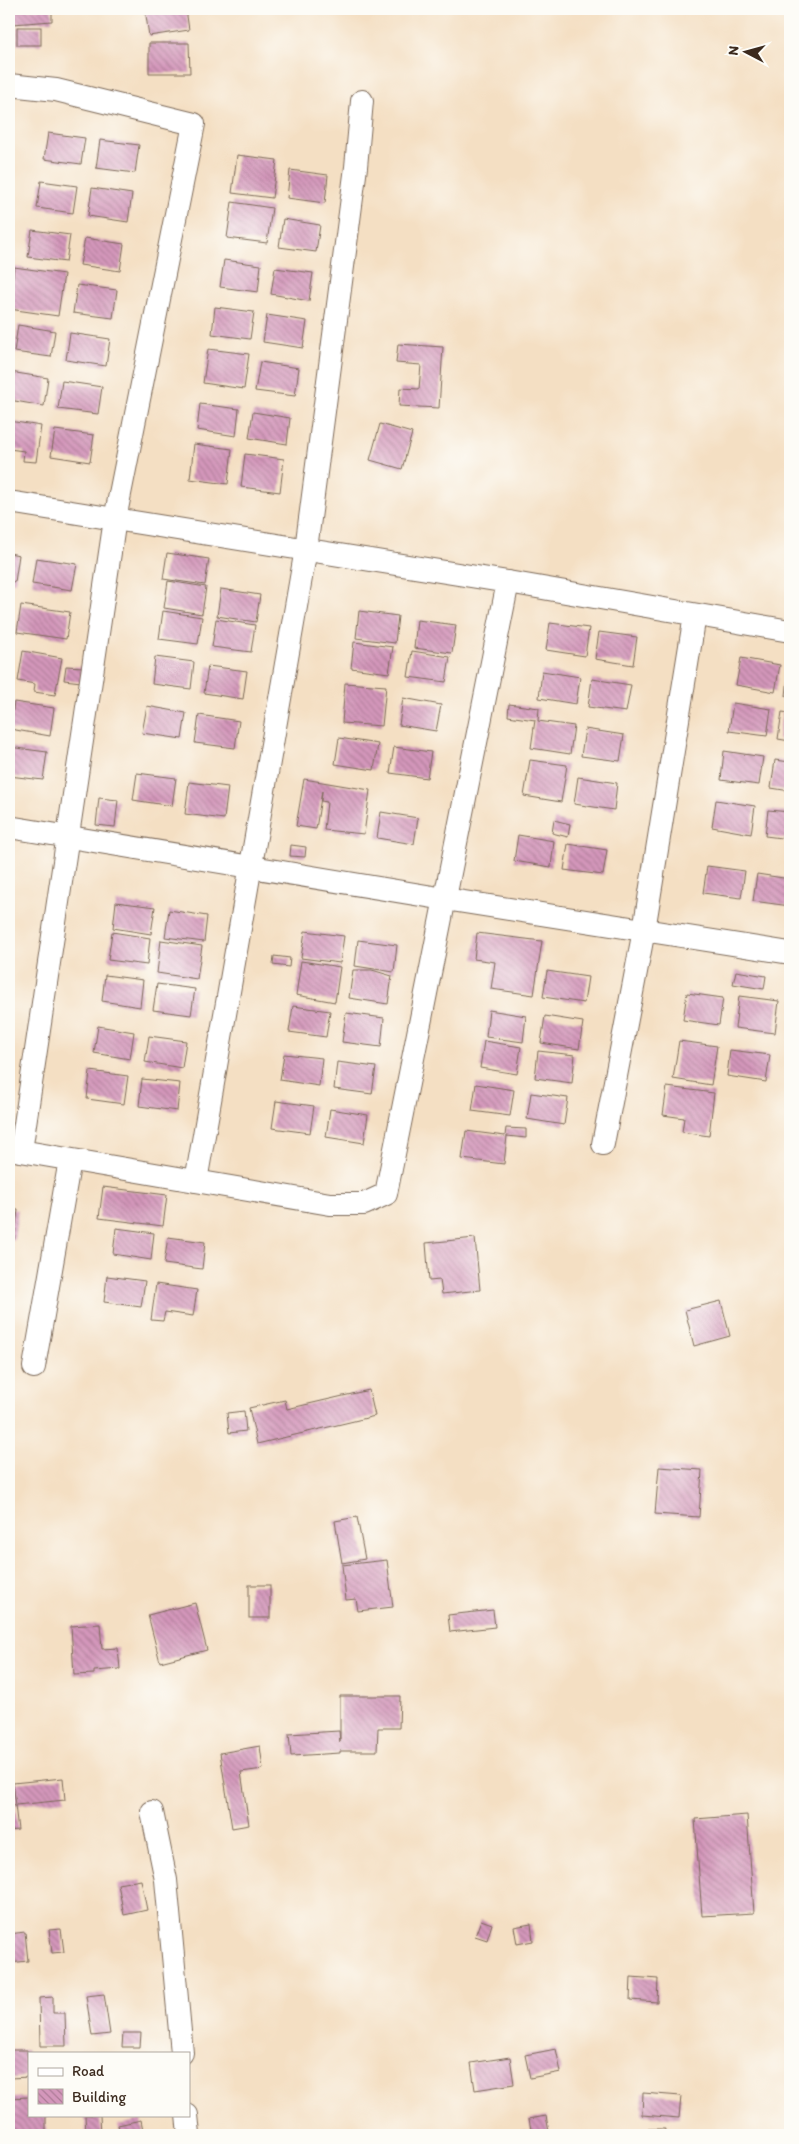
<svg xmlns="http://www.w3.org/2000/svg" width="799" height="2144" viewBox="0 0 799 2144" font-family="Itim,sans-serif">
  <style>
    .building { fill: url(#building-back-hatch) }
    .lines { fill: none; stroke-linecap: round; stroke-linejoin: round }
    .minor-casing { stroke: #7c6958; stroke-width: 24 }
    .minor { stroke: #fff; stroke-width: 22 }
  </style>
  <defs>
    <pattern id="building-back-hatch" width="6" height="6" patternUnits="userSpaceOnUse" patternTransform="scale(1.25)"><rect width="6" height="6" fill="#d497bb"/><path d="M-1 5l2 2M0 0l6 6M5-1l2 2" fill="none" stroke="#ad7b97"/></pattern>
  </defs>
  <rect width="100%" height="100%" fill="#fdfcf7"/>
  <filter id="ink" filterUnits="userSpaceOnUse"><feTurbulence type="fractalNoise" baseFrequency=".02" numOctaves="2"/><feDisplacementMap in="SourceGraphic" scale="10" xChannelSelector="R" yChannelSelector="G"/><feConvolveMatrix kernelMatrix="1 2 1 2 8 2 1 2 1" color-interpolation-filters="sRGB"/></filter>
  <filter id="wash" filterUnits="userSpaceOnUse"><feTurbulence type="fractalNoise" baseFrequency=".0096" numOctaves="4" result="noise"/><feDisplacementMap in="SourceGraphic" scale="20" xChannelSelector="R" yChannelSelector="G"/><feGaussianBlur stdDeviation="1.12" result="paint"/><feColorMatrix in="noise" values="0 0 0 0 0 0 0 0 0 0 0 0 0 0 0 0 0 1.4 0 .05"/><feComposite in="paint" operator="in"/></filter>
  <g filter="url(#wash)">
    <rect width="100%" height="100%" fill="#f4dfc3"/>
    <g id="blocks">
      <g class="building">
        <path d="M12 9H52V21L13 24Z"/>
        <path d="M145 9H186L189 30 149 36Z"/>
        <rect x="17" y="27" width="24" height="18"/>
        <path d="M149 43H189L190 73H149Z"/>
        <path d="M48 133 85 138 81 164 44 159Z"/>
        <path d="M100 140 139 145 135 173 96 168Z"/>
        <path d="M237 155 277 160 272 198 232 193Z"/>
        <path d="M290 170 328 175 325 203 287 198Z"/>
        <path d="M41 181 77 186 73 213 37 208Z"/>
        <path d="M92 188 132 194 128 222 88 216Z"/>
        <path d="M232 202 272 208 267 243 227 238Z"/>
        <path d="M283 219 320 225 316 252 279 247Z"/>
        <path d="M32 230 70 235 66 262 28 257Z"/>
        <path d="M85 238 124 244 120 271 80 265Z"/>
        <path d="M224 260 261 265 258 292 220 287Z"/>
        <path d="M14 267 64 274 58 316 9 309Z"/>
        <path d="M275 268 313 273 309 301 271 294Z"/>
        <path d="M77 285 117 290 113 318 73 313Z"/>
        <path d="M215 307 254 312 250 339 212 334Z"/>
        <path d="M267 315 307 321 303 348 263 342Z"/>
        <path d="M18 325 55 331 51 357 14 352Z"/>
        <path d="M70 333 110 339 106 366 66 360Z"/>
        <path d="M398 344 443 347 439 408 399 406 400 388 419 389 421 365 396 363Z"/>
        <path d="M208 349 249 354 244 389 203 383Z"/>
        <path d="M260 362 299 368 295 396 255 391Z"/>
        <path d="M10 372 48 378 44 406 9 400Z"/>
        <path d="M62 381 102 387 98 414 58 409Z"/>
        <path d="M200 404 239 409 236 436 197 430Z"/>
        <path d="M253 412 290 418 287 444 249 438Z"/>
        <path d="M9 421 41 426 36 462 23 461 24 451 9 449Z"/>
        <path d="M380 424 412 433 402 469 370 460Z"/>
        <path d="M55 430 94 435 90 462 51 456Z"/>
        <path d="M194 444 232 449 228 484 190 479Z"/>
        <path d="M245 454 284 459 280 492 241 487Z"/>
        <path d="M9 553 19 555 15 582 9 581Z"/>
        <path d="M167 553 209 559 205 585 163 579Z"/>
        <path d="M36 558 77 564 72 590 32 584Z"/>
        <path d="M168 581 206 587 202 614 164 608Z"/>
        <path d="M221 589 260 595 256 622 217 616Z"/>
        <path d="M21 605 70 612 66 639 17 632Z"/>
        <path d="M163 611 202 617 198 644 159 639Z"/>
        <path d="M359 611 398 616 395 643 356 638Z"/>
        <path d="M216 619 255 625 251 652 212 647Z"/>
        <path d="M417 620 456 625 452 653 414 648Z"/>
        <path d="M550 623 589 628 585 656 546 650Z"/>
        <path d="M599 632 637 637 633 665 595 659Z"/>
        <path d="M354 642 393 647 389 673 351 668Z"/>
        <path d="M23 651 62 658 55 695 34 692 35 684 18 681Z"/>
        <path d="M412 651 450 657 446 682 408 677Z"/>
        <path d="M155 657 194 662 191 689 152 684Z"/>
        <path d="M741 658 780 665 775 692 736 685Z"/>
        <path d="M66 666 83 667 81 682 64 680Z"/>
        <path d="M208 666 247 671 243 699 204 693Z"/>
        <path d="M789 668H790V696H786Z"/>
        <path d="M542 671 580 677 576 704 539 698Z"/>
        <path d="M592 679 631 685 626 712 588 707Z"/>
        <path d="M345 683 386 686 382 726 342 723Z"/>
        <path d="M403 698 441 705 436 731 399 725Z"/>
        <path d="M14 702 54 708 50 736 10 729Z"/>
        <path d="M733 703 771 709 767 736 729 731Z"/>
        <path d="M509 704 539 708 538 721 574 726 570 754 531 748 535 720 508 716Z"/>
        <path d="M147 706 186 713 182 739 142 733Z"/>
        <path d="M782 712 790 713V741L778 739Z"/>
        <path d="M199 715 239 721 235 748 195 743Z"/>
        <path d="M585 729 624 735 620 761 581 756Z"/>
        <path d="M339 738 378 744 374 770 335 764Z"/>
        <path d="M9 747 47 752 43 780 9 776Z"/>
        <path d="M394 747 431 752 427 778 390 773Z"/>
        <path d="M724 751 763 757 759 785 721 780Z"/>
        <path d="M530 760 567 765 561 802 524 796Z"/>
        <path d="M775 760 790 762V791L771 788Z"/>
        <path d="M137 773 176 778 172 806 133 800Z"/>
        <path d="M578 777 617 783 614 810 574 804Z"/>
        <path d="M304 779 370 790 364 834 324 830 327 802 321 801 322 791 316 829 296 826Z"/>
        <path d="M189 782 228 787 224 819 185 814Z"/>
        <path d="M99 798 118 800 115 827 96 825Z"/>
        <path d="M716 800 755 806 751 834 712 827Z"/>
        <path d="M768 810 790 812V839L765 836Z"/>
        <path d="M381 812 418 818 414 844 377 838Z"/>
        <path d="M554 820 570 824 568 837 552 833Z"/>
        <path d="M518 835 554 841 551 867 514 861Z"/>
        <path d="M568 844 607 850 603 875 564 870Z"/>
        <path d="M291 845 306 847 305 857 290 856Z"/>
        <path d="M707 866 745 871 741 898 703 893Z"/>
        <path d="M757 874 790 879V906L753 901Z"/>
        <path d="M116 902 155 907 151 934 113 928Z"/>
        <path d="M169 910 207 916 204 942 165 937Z"/>
        <path d="M305 931 344 936 340 963 301 958Z"/>
        <path d="M112 932 150 938 147 965 108 960Z"/>
        <path d="M477 933 542 941 534 995 491 989 495 962 474 959Z"/>
        <path d="M161 940 202 946 197 979 157 973Z"/>
        <path d="M358 940 397 945 394 972 355 966Z"/>
        <path d="M274 956 290 958 289 967 273 965Z"/>
        <path d="M301 961 340 967 335 1002 296 995Z"/>
        <path d="M353 970H372L392 976 388 1004 349 998Z"/>
        <path d="M547 971 588 977 584 1003 543 997Z"/>
        <path d="M736 971 766 976 764 989 733 984Z"/>
        <path d="M105 975 143 980 140 1007 102 1001Z"/>
        <path d="M157 984 195 989 191 1015 153 1010Z"/>
        <path d="M687 993 723 998 719 1025 683 1020Z"/>
        <path d="M739 996 779 1001 775 1033 735 1028Z"/>
        <path d="M293 1006 330 1011 326 1037 289 1032Z"/>
        <path d="M489 1010 526 1016 523 1042 486 1037Z"/>
        <path d="M346 1013 384 1018 381 1047 342 1042Z"/>
        <path d="M545 1016 583 1022 579 1049 541 1043Z"/>
        <path d="M98 1026 134 1032 130 1059 94 1053Z"/>
        <path d="M149 1036 186 1041 182 1068 145 1062Z"/>
        <path d="M484 1041 521 1047 517 1074 480 1068Z"/>
        <path d="M679 1041 717 1046 711 1085 673 1079Z"/>
        <path d="M730 1050 770 1055 766 1082 727 1076Z"/>
        <path d="M538 1051 575 1055 572 1083 535 1078Z"/>
        <path d="M284 1054 322 1058 319 1086 280 1080Z"/>
        <path d="M337 1062 376 1067 372 1094 334 1089Z"/>
        <path d="M90 1071 128 1076 124 1104 87 1099Z"/>
        <path d="M142 1079 180 1083 177 1111 139 1106Z"/>
        <path d="M476 1084 514 1090 510 1116 472 1111Z"/>
        <path d="M667 1087 714 1093 709 1136 682 1132 684 1118 663 1115Z"/>
        <path d="M531 1093 568 1098 564 1125 527 1119Z"/>
        <path d="M276 1101 314 1106 310 1133 272 1128Z"/>
        <path d="M330 1109 368 1115 364 1143 326 1137Z"/>
        <path d="M506 1128 526 1129V1138L507 1136 504 1164 462 1159 466 1131 505 1136Z"/>
        <path d="M103 1187 167 1195 163 1226 99 1218Z"/>
        <path d="M9 1209 18 1210 14 1240 9 1239Z"/>
        <path d="M116 1228 154 1233 151 1260 113 1254Z"/>
        <path d="M168 1237 205 1242 202 1269 164 1264Z"/>
        <path d="M475 1238 480 1290 442 1294 440 1280 429 1281 426 1243Z"/>
        <path d="M107 1276 145 1281 141 1307 104 1302Z"/>
        <path d="M156 1284 197 1290 193 1316 165 1312 163 1321 151 1320Z"/>
        <path d="M721 1301 730 1336 694 1346 685 1310Z"/>
        <path d="M369 1390 375 1416 257 1444 249 1408 285 1400 287 1409Z"/>
        <path d="M244 1411 246 1431 229 1433 227 1413Z"/>
        <path d="M659 1467 702 1470 699 1517 655 1514Z"/>
        <path d="M357 1517 365 1559 342 1563 335 1521Z"/>
        <path d="M387 1560 393 1607 358 1611 356 1599 346 1600 342 1565Z"/>
        <rect x="249" y="1585" width="21" height="33"/>
        <path d="M195 1603 207 1650 160 1662 148 1615Z"/>
        <path d="M493 1610 495 1627 450 1632 448 1615Z"/>
        <path d="M100 1624 102 1649 118 1648 120 1669 94 1671V1674L74 1675 71 1626Z"/>
        <path d="M340 1696H400L399 1728H378L377 1751H340V1753L291 1756 289 1734 339 1731 340 1742Z"/>
        <path d="M260 1746 263 1769 241 1772 249 1825 232 1828 220 1753Z"/>
        <path d="M63 1778 65 1800 16 1805 13 1783Z"/>
        <path d="M15 1805 18 1830 9 1831V1806Z"/>
        <path d="M747 1815 754 1913 702 1916 695 1819Z"/>
        <path d="M141 1880 147 1910 124 1915 118 1884Z"/>
        <path d="M481 1920 492 1924 487 1940 475 1936Z"/>
        <path d="M531 1924 533 1941 517 1944 514 1927Z"/>
        <path d="M61 1929 64 1952 52 1953 49 1930Z"/>
        <path d="M25 1932 28 1961 9 1963V1934Z"/>
        <path d="M631 1977 658 1979 657 2002 630 2000Z"/>
        <path d="M104 1994 110 2034 92 2036 86 1996Z"/>
        <path d="M53 1997V2013H65L66 2046H40L39 1998Z"/>
        <path d="M123 2033H141L140 2047H122Z"/>
        <path d="M556 2049 561 2072 530 2078 525 2055Z"/>
        <path d="M9 2050H27L29 2077 10 2078Z"/>
        <path d="M510 2057 514 2084 475 2090 471 2063Z"/>
        <path d="M643 2093 681 2096 679 2118 642 2115Z"/>
        <path d="M29 2097V2115H46V2135H9V2098Z"/>
        <path d="M85 2115H100L101 2135H86Z"/>
        <path d="M546 2116 549 2132 532 2135 529 2119Z"/>
        <path d="M141 2120 144 2135H121L118 2125Z"/>
        <path d="M638 2129H665L664 2135H638Z"/>
        <path d="M526 2130V2135H506V2131Z"/>
      </g>
    </g>
  </g>
  <g filter="url(#ink)">
    <use href="#blocks" fill-opacity="0" stroke="#7c6958" stroke-width="1"/>
    <g class="lines">
      <defs>
        <g id="minor">
          <path d="M9 85 56 90 194 124 115 519 21 1151"/>
          <path d="M9 502 508 582 790 631"/>
          <path d="M9 827 445 899 790 953"/>
          <path d="M603 1144 644 930 695 615"/>
          <path d="M9 1149 330 1204H364L386 1194 508 582"/>
          <path d="M196 1181 306 549 356 167 362 101"/>
          <path d="M34 1367 70 1160"/>
          <path d="M152 1812 166 1880 182 2053"/>
          <path d="M187 2115 189 2135"/>
        </g>
      </defs>
      <use href="#minor" class="minor-casing"/>
      <use href="#minor" class="minor"/>
    </g>
  </g>
  <rect width="799" height="2144" fill="none" stroke="#fdfcf7" stroke-width="30"/>
  <rect x="28" y="2052" width="162" height="65" fill="#fdfcf7" stroke="#afa8a0"/>
  <rect x="38" y="2068" width="25" height="8" fill="#ffffff" stroke="#afa8a0"/>
  <text x="72" y="2076" font-size="15" fill="#3b2a1e">Road</text>
  <rect x="38" y="2089" width="25" height="15" fill="url(#building-back-hatch)" stroke="#afa8a0"/>
  <text x="72" y="2102" font-size="15" fill="#3b2a1e">Building</text>
  <g transform="translate(746 52) rotate(276)" stroke="#fdfcf7" stroke-width="4" paint-order="stroke">
  <path d="M0-4L9 19L0 12L-9 19Z" fill="#3b2a1e"/>
  <text y="-8" font-size="14" font-weight="bold" text-anchor="middle" fill="#3b2a1e">N</text>
  </g>
</svg>
